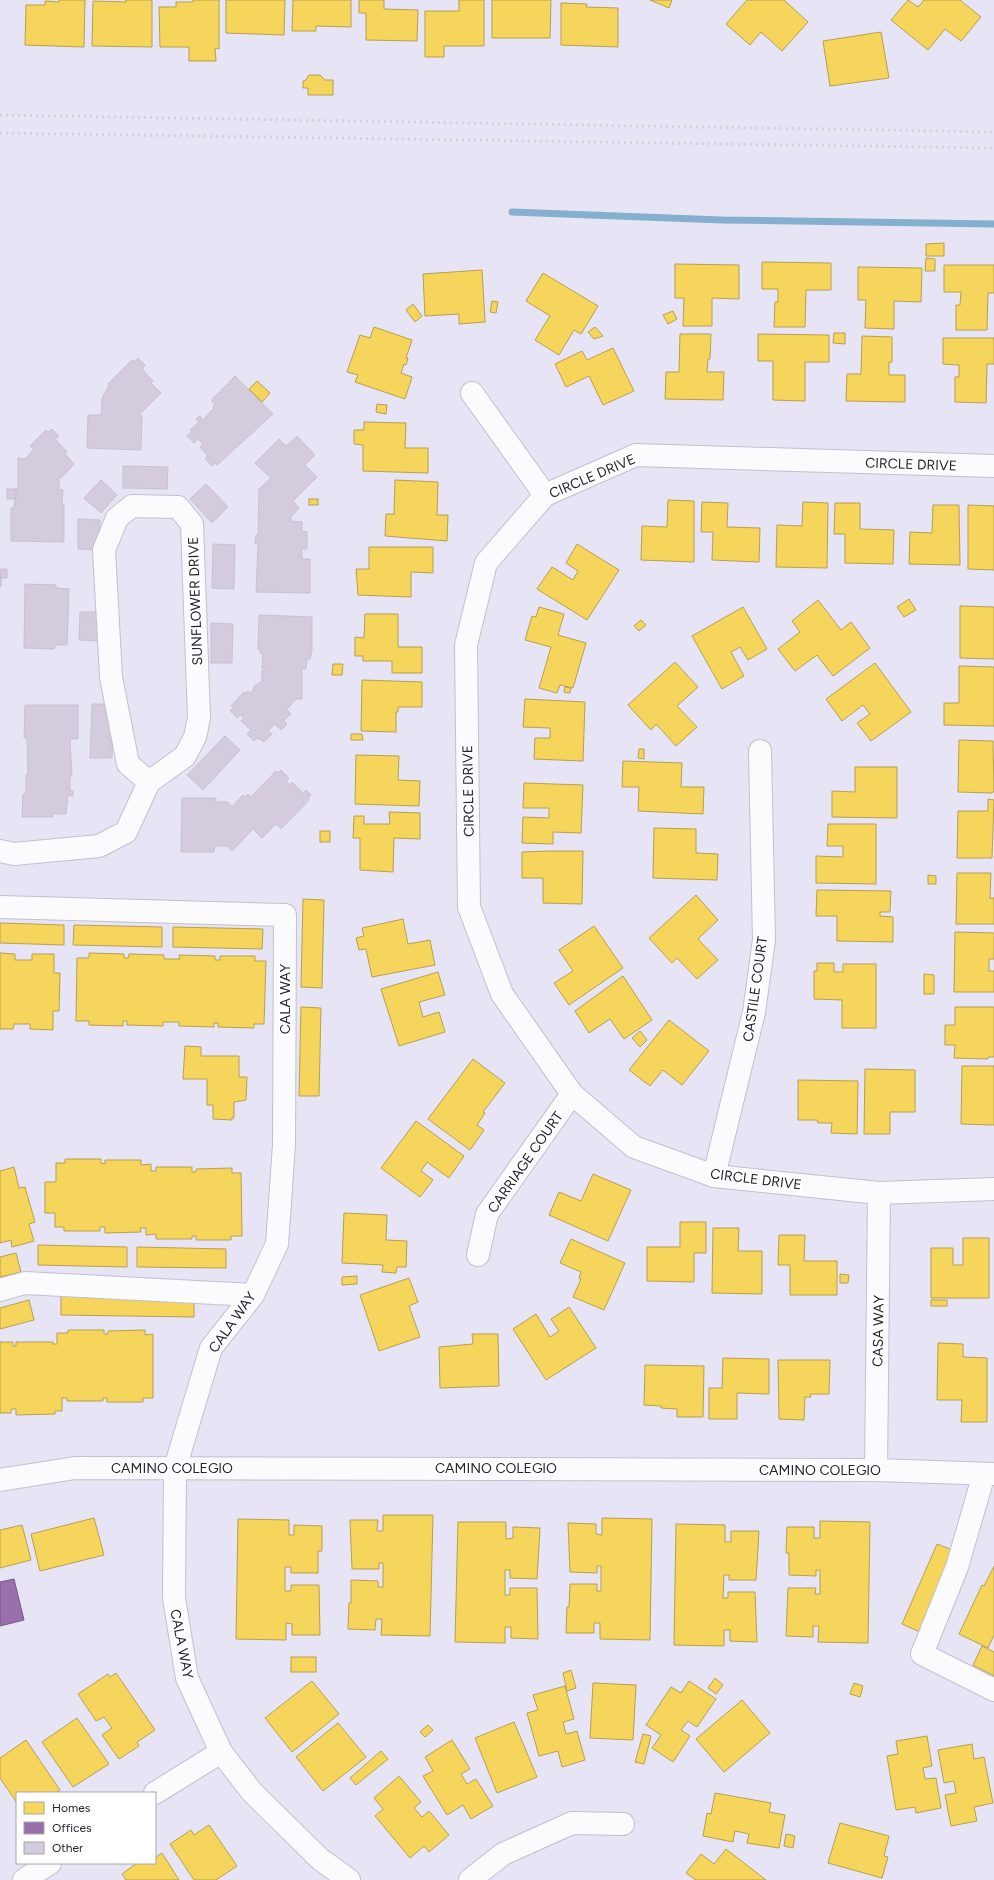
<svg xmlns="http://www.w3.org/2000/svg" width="994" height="1880" viewBox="0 0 994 1880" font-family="Figtree,sans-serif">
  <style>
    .homes { fill: #f6d55c; stroke: #b7a04e }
    .offices { fill: #9970ab; stroke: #765986 }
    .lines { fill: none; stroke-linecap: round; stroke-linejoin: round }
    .stream { stroke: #84b0cd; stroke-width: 7 }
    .building { fill: #d4cbdc; stroke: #c7c2ce }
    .minor-casing { stroke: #c2c0ce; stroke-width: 24 }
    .tertiary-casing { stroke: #c2c0ce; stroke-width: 24 }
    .minor { stroke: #fbfbfe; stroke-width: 22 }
    .tertiary { stroke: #fbfbfe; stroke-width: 22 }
    .rail { stroke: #d3d3d7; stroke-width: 3; stroke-dasharray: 2 4; stroke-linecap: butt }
    .labels { text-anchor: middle; stroke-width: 4; stroke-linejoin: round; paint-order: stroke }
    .street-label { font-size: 14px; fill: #25242f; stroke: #fff }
  </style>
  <rect width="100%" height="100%" fill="#e6e4f5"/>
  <g class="homes">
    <path d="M59 0H85L84 47 25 45 26 5H45V1L59 2Z"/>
    <path d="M126 0H152V47L92 46 93 1 126 2Z"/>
    <path d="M193 0H219V49L215 48 216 61H189V47H160L159 7H176V2H193Z"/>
    <path d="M226 0H285L284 35 226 33Z"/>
    <path d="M293 0H351V27L316 26V31H292Z"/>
    <path d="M359 0H384V9L418 10 417 41 366 40V13H359Z"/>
    <path d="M459 0H484V46H444V57H425V11H459Z"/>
    <path d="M492 0H551L550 38H492Z"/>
    <path d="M650 0H672L669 8Z"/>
    <path d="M747 0H784L808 22 782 51 761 32 750 45 726 24Z"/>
    <path d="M908 0 918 7 924 0H960L981 17 961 41 945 29 928 50 891 20Z"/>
    <path d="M561 3 587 4 586 7 618 8V47L561 45Z"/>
    <path d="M881 32 889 78 830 86 823 41Z"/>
    <path d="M309 75H320L325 80H333V95H308V88H303V81H305Z"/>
    <path d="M944 243V256H926V244Z"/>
    <path d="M926 258 935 259V271H925Z"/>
    <path d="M762 262 831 263V290H806L805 327H774L775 302H778V289H762Z"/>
    <path d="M675 264 739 265V299L712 298V326H683L684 298H675Z"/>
    <path d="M944 265H994V293H988L987 330H956V305H960L961 292H944Z"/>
    <path d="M858 267 922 268 921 302 894 301V329L865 328 866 300H858Z"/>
    <path d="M482 270 485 322 459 324V314L425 316 423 274Z"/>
    <path d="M543 273 598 306 581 334 574 330 559 355 535 340 550 316 526 301Z"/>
    <path d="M492 301 498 302 496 313 490 312Z"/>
    <path d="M413 304 422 316 415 322 406 310Z"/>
    <path d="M673 311 677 319 668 324 663 315Z"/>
    <path d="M374 327 412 340 406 358H408L406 365 404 364 401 373 412 377 405 399 355 382 358 375 347 372 360 335 370 338Z"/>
    <path d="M595 327 603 336 594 339 588 332Z"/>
    <path d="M834 333H845V344L833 343Z"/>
    <path d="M680 334H711L710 359H708L707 372H724L723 400 665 399 666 372H679Z"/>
    <path d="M758 334 829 335V362H805V401L773 400V361H758Z"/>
    <path d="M862 336 892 337V362H889V375H905V402L846 401 847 374H861Z"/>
    <path d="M943 338H994V364H987L986 403 955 402V377H959V365L943 364Z"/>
    <path d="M613 348 634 391 603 405 589 376 566 387 555 364 582 351 587 360Z"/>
    <path d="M257 381 270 393 262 402 249 389Z"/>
    <path d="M377 404 387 405 386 414 376 412Z"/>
    <path d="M364 422 406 423 405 448H428V473L363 471V445L354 444V430H364Z"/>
    <path d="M395 480 438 482 437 515H448L447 541 385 536 386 514H394Z"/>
    <rect x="309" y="499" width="9" height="6"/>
    <path d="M668 500 694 501V562L641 560 642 526 667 527Z"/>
    <path d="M702 502 728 503 727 527 760 528 759 562 712 560 713 532H701Z"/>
    <path d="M803 502 828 503 827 568 776 567 777 525 802 526Z"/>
    <path d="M835 503H860V529L894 530 893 564 845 563V534H834Z"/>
    <path d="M933 505H959L960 565 909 564 910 532 932 533Z"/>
    <path d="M968 505 994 506V570L968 569Z"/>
    <path d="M577 544 619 570 587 620 537 589 552 567 573 580 578 571 566 563Z"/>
    <path d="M369 547H433V573L411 572V597L358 595 356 569H369Z"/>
    <path d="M909 599 916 610 904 617 897 607Z"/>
    <path d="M818 600 841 630 851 622 870 648 833 676 817 655 795 671 778 649 800 632 792 621Z"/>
    <path d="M960 606 994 607V659L960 658Z"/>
    <path d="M539 607 564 614 558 635 586 643 573 688 560 685 557 693 539 688 551 647 525 640 532 616 536 617Z"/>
    <path d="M743 607 767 649 748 660 740 647 731 652 744 676 722 689 692 636Z"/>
    <path d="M365 614H398V647H422V673H392V661H363V656H355V637L364 638Z"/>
    <path d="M641 620 646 625 639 631 634 626Z"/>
    <path d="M675 662 698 687 677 706 697 727 676 746 656 724 651 730 628 705Z"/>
    <path d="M875 663 911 712 871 741 857 723 870 714 863 705 842 721 826 699Z"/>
    <path d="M333 664H343L342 675H332Z"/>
    <path d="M959 666 994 667V726L944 725V703H959Z"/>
    <path d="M362 680 422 682V707H398V712H396V732L361 731Z"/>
    <path d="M565 687 571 688 570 693 564 692Z"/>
    <path d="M525 699 585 702 583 761 534 759 535 738H550V728L523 727Z"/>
    <path d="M351 734H362L363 740H351Z"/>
    <path d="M959 740 993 741 994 791 992 793 958 792Z"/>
    <path d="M639 749H644V759L638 758Z"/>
    <path d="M356 755 399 756 398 780 420 781 419 806 355 804Z"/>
    <path d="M623 761 682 763 681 787H704L703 814 638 811 639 787H622Z"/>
    <path d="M855 767H897V818L832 817V791L855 792Z"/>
    <path d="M524 783 583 785 581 833 553 832V844L522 843 523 817 549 818V808H523Z"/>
    <path d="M988 799 994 800 992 858H957L958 811H988Z"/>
    <path d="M389 812 420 813V839L394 838 393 872 360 870V838H353L354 816H364V824H390Z"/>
    <path d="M828 824H876V884L816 883V856L843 857V846H827Z"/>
    <path d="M654 828 696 829V853L718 854 717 880 653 878Z"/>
    <rect x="320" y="831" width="10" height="11"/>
    <path d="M550 851H583L582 904 543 903V878H522V852Z"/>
    <path d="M957 873H991L990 898H994V924H956Z"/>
    <path d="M928 875 936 876V884H928Z"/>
    <path d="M817 890 891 891 890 912H880V916L893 917V942L837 941V916H816Z"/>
    <path d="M696 895 718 920 698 939 718 960 697 979 677 958 672 963 649 938Z"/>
    <path d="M303 899 324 900 322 988 301 987Z"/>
    <path d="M403 919 408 944 430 940 435 965 372 977 366 949 359 950 356 938 364 936 362 928Z"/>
    <path d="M0 923 64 925V945L0 943Z"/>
    <path d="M74 925 162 927V947L73 945Z"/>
    <path d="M594 926 623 968 569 1005 554 983 573 971 559 950Z"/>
    <path d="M173 927 263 929 262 949 173 947Z"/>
    <path d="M955 932 994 933V959H989V971H994V992H954Z"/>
    <path d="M0 953 15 954V960H32V954H54V973H60L59 1011H53V1030L30 1029V1024H14L13 1029H0Z"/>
    <path d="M89 953 124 954V958H128L129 954 164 955V959H180L179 955 215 956V960H220V956H255V961H266L264 1024H254V1028L218 1027V1023H214V1027L179 1026V1022H163V1026L127 1025V1021H123V1026L89 1025V1021H76L77 958H89Z"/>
    <path d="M817 963H834V972H843V964H876V1028H842V1000L814 999V971H817Z"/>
    <path d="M438 972 445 995 419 1002 423 1017 439 1012 445 1032 399 1046 381 989Z"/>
    <path d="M924 974 934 975V994H924Z"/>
    <path d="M623 976 652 1020 624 1039 610 1019 589 1033 575 1011Z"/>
    <path d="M301 1007 321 1008 319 1096H299Z"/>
    <path d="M955 1007H994V1057H988V1059L954 1058 955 1045H945V1025H955Z"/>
    <path d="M669 1020 709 1051 682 1085 663 1070 650 1086 629 1070Z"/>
    <path d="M640 1031 647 1040 640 1047 632 1038Z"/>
    <path d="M185 1046 201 1047V1056H239V1077H247L246 1100 234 1102V1118L232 1117V1120L213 1119V1105H207V1079H183Z"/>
    <path d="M473 1059 505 1083 483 1112 485 1113 477 1125 484 1130 470 1150 428 1119Z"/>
    <path d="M962 1066H994V1125L961 1124Z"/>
    <path d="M865 1069 915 1070V1112H890V1134H864Z"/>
    <path d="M798 1080 858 1081 857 1134 831 1133 832 1123H818L817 1120H798Z"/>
    <path d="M416 1121 464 1156 449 1178 427 1162 421 1171 433 1180 420 1197 381 1168Z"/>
    <path d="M65 1159H101V1163L105 1164V1160H141V1165L151 1164V1171H156V1167H192V1172H196V1169L232 1168V1173H241L242 1236H231V1240H196V1236H192V1239H156V1234L146 1235V1228H140L141 1232 105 1233V1227H100V1231H64V1227H55V1213H45V1182H56V1163H65Z"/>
    <path d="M14 1167 19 1188 25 1187 35 1222 29 1224 34 1241 12 1247 11 1240 0 1243V1171Z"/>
    <path d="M593 1174 631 1190 608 1241 549 1215 559 1192 581 1201Z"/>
    <path d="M344 1213 387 1215 386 1240 407 1241 406 1267H397L396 1273 382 1272 383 1265 342 1263Z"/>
    <path d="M680 1222H706V1253H694V1282L647 1281V1247H680Z"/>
    <path d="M713 1228H739L738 1251H762V1294L712 1293Z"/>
    <path d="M779 1235H805L804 1261H837V1295H790V1265H778Z"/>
    <path d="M963 1238H989V1298H931V1248H953V1265H963Z"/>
    <path d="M571 1239 625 1263 604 1310 573 1297 581 1279 579 1278 581 1272 560 1263Z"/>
    <path d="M38 1245 127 1247V1267L38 1265Z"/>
    <path d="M137 1247 226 1249V1268L137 1267Z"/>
    <path d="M16 1253 21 1272 0 1277V1257Z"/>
    <path d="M840 1274 849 1275 848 1283H840Z"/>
    <path d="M357 1276V1284L342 1285V1277Z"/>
    <path d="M409 1278 418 1302 409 1306 420 1337 379 1351 360 1295Z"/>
    <path d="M61 1295 194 1297V1317L61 1315Z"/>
    <path d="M29 1300 34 1320 0 1329V1308Z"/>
    <rect x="931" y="1300" width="16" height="6"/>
    <path d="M569 1307 596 1348 546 1380 513 1329 536 1314 550 1337 559 1331 551 1319Z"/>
    <path d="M68 1330H104V1334H108V1331L145 1330V1335L153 1334V1398H143V1402H107V1398H103V1401H67V1398H62V1411H55V1414L16 1415V1409H11V1413H0V1342H13V1346H16V1342H53V1344H57V1333H68Z"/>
    <path d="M472 1334H498L499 1386 440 1388 439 1347 473 1344Z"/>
    <path d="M938 1343 963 1344V1357L987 1358V1422H961L962 1400H937Z"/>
    <path d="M723 1358 769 1359V1394L737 1393V1419H709V1388H722Z"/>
    <path d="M778 1360H830L829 1394H810L811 1397H805L804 1420 779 1419Z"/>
    <path d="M645 1365 704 1366 703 1417H677V1409L661 1408V1406L644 1405Z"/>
    <path d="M383 1515H433L430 1636 381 1635 382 1619H376L375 1630 348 1629 349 1603H351V1580L378 1581V1587H383V1563H379V1569H352L350 1520H378L377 1531H383Z"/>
    <path d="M94 1518 104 1555 40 1571 31 1534Z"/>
    <path d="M602 1518 652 1519 650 1640 600 1639V1623H594V1633H566L567 1607H569L570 1584H597V1591H601V1566H597V1573L570 1572 568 1523 596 1524V1534L602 1535Z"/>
    <path d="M238 1519 289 1520V1535H294V1525L322 1526V1551H318V1573H291V1567H285V1591H291V1585H319L320 1635H292V1624L286 1623V1640L236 1639Z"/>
    <path d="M820 1521 870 1522 868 1643 818 1642 819 1626H813V1637L786 1636 788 1588H816L815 1594H820V1570H816V1576L789 1575V1553H786L787 1527H814V1538H820Z"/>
    <path d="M458 1522H506V1539L513 1538V1527L540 1528 537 1579 510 1578V1570H505V1595H510V1588H537L538 1639 511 1638V1627H505V1643L455 1642Z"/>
    <path d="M676 1524 725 1525V1542H731V1531H759L756 1580H729V1575H724L723 1598H728V1592H755L757 1642 730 1641V1630H724V1646L674 1645Z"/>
    <path d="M22 1525 31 1560 0 1568V1530Z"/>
    <path d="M937 1544 955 1551 920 1632 902 1624Z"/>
    <path d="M994 1566V1635L988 1648 959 1634 982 1585 984 1586Z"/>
    <path d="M982 1646 994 1652V1676L973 1665Z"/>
    <rect x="291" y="1657" width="25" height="15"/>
    <path d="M571 1670 576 1688 567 1691 563 1673Z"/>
    <path d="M116 1673 155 1730 137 1742 139 1746 119 1759 102 1735 112 1728 104 1717 96 1721 78 1694 108 1674 110 1677Z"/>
    <path d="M715 1678 723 1685 716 1694 708 1688Z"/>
    <path d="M312 1681 339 1714 292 1752 265 1718Z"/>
    <path d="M689 1681 716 1699 697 1727 688 1721 681 1730 690 1736 673 1762 652 1748 661 1735 646 1725 671 1687 681 1693Z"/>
    <path d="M593 1683 636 1685 633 1740 590 1738Z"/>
    <path d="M854 1683 863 1686 860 1697 850 1694Z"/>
    <path d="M565 1686 574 1719 563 1722 566 1734 577 1731 585 1760 562 1767 558 1751 539 1756 527 1713 538 1710 533 1695Z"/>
    <path d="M742 1700 770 1733 724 1772 696 1739Z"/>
    <path d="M77 1718 109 1764 73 1787 42 1742Z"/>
    <path d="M514 1722 537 1777 497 1793 475 1738Z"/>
    <path d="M338 1723 366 1757 323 1791 296 1757Z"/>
    <path d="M428 1725 433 1730 425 1737 420 1732Z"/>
    <path d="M643 1734 651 1736 644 1764 635 1762Z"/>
    <path d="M927 1736 932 1766 923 1768 925 1779 936 1778 941 1808 916 1813 915 1807 896 1810 887 1756 898 1754 896 1741Z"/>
    <path d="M26 1740 60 1790 55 1793H17V1803L0 1778V1758Z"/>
    <path d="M452 1740 470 1769 461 1774 467 1784 476 1779 493 1806 471 1819 463 1805 447 1815 423 1776 433 1771 425 1757Z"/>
    <path d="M972 1744 974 1759 984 1757 993 1803 974 1807 977 1821 951 1826 945 1795 956 1793 954 1781 944 1783 938 1750Z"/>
    <path d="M381 1751 388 1759 356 1785 350 1778Z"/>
    <path d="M399 1776 421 1802 414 1808 422 1817 429 1811 449 1835 429 1852 424 1846 410 1858 375 1816 383 1809 374 1798Z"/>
    <path d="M715 1793 771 1803 769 1812 785 1815 779 1848 747 1843 749 1834 735 1831 733 1842 703 1836 707 1813 711 1814Z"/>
    <path d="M840 1823 889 1836 884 1856 888 1857 882 1878 828 1863Z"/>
    <path d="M209 1825 237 1866 216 1880H194L170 1844 191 1830 194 1835Z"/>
    <path d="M786 1834 795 1836 793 1848 784 1846Z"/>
    <path d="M726 1849 766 1880H696L686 1873 701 1854 714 1864Z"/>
    <path d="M162 1853 179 1880H126L122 1874 137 1863H155V1858Z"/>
  </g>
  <path class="offices" d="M14 1579 24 1620 0 1626V1582Z"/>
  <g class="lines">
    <path class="stream" d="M512 212 722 220 994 224"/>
  </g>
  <g class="building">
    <path d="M138 358 145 365 142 369 153 381 151 383 161 393 139 415 142 416 141 450 87 448 88 415H101L102 398 109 386 108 384 132 360 135 362Z"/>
    <path d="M235 376 273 414 217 465 215 463 212 466 205 459 208 456 200 447 203 444 198 439 194 443 187 436 192 432 190 430 199 422 196 419 200 416 203 420 214 408 213 407 215 404 211 400Z"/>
    <path d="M52 429 59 436 55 439 67 452 65 454 74 464 61 478 59 476V489L63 490 62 505H64V542L11 541V508H14L16 489H18V458L25 459 34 449 30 446 46 430 48 432Z"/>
    <path d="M297 436 315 455 305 465 317 477 293 501 299 508 291 517V521L302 522V531L307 532V549H302V559H310V593L256 592 258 544H255L256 535H258L259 489 271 478 255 463 279 439 286 446Z"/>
    <path d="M123 466 168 467 167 489 123 488Z"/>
    <path d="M101 480 117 495 101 513 84 498Z"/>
    <path d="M206 484 228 507 212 523 190 499Z"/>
    <rect x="7" y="489" width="9" height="10"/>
    <path d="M78 519 100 520 99 550 78 549Z"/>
    <path d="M213 544 235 545 234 589 212 588Z"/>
    <path d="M0 569H7V578H1V587Z"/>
    <path d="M25 584 56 585V588L69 589 67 645H55L54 649 24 648Z"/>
    <path d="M80 612H101V641L79 640Z"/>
    <path d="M259 615 312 617V650L310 659H307L306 669H302V699H296L287 709 291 714 284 721 287 724 281 730 275 724 268 731 272 734 264 742 258 738 254 741 247 734 251 730 241 721 244 718 240 715 237 718 230 711 233 708 231 706 244 692 246 693 248 691 250 693 254 689V686L262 681V670H269V668H262L263 653H260V649H258Z"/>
    <path d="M211 623 233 624 232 663H211Z"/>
    <path d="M92 704H113L112 758H90Z"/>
    <path d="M25 705H78V739H70L72 776H70V791H73V796L68 795 66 814H53V817H22L23 794H26V775H28L27 738H24Z"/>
    <path d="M225 736 240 750 203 790 187 775Z"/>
    <path d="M281 770 289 778 286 781 290 785 292 782 303 793 306 790 311 795 308 798 309 800 281 829 276 824 262 838 253 829 232 851 227 846H215L214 852H181L182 798H216V802H228L232 807 243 795 245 797 248 794 251 797 276 771 278 773Z"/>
  </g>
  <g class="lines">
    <defs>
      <g id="minor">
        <path d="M472 393 545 495"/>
        <path d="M994 466 636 455 545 495 486 563 466 645 469 907 502 994 572 1094 634 1147 714 1176 879 1193 994 1189"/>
        <path d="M0 851 14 854 99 846 126 832 149 782 185 756 195 737 199 718 192 524 178 507 132 506 117 518 104 550 111 677 128 764 149 782"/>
        <path d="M0 907 285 915 284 1145 277 1244 253 1295 211 1348 175 1468 174 1598 187 1678 221 1752 252 1792 320 1859 349 1880"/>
        <path d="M714 1176 754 1012 764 940 760 751"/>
        <path d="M478 1255 487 1214 572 1094"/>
        <path d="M0 1290 25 1283 253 1295"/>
        <path d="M876 1470 879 1193"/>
        <path d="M984 1474 957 1567 922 1654 994 1690"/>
        <path d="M155 1793 221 1752"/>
        <path d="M24 1880 50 1863"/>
        <path d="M470 1880 503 1854 572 1823 623 1824"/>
      </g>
      <path id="tertiary" d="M0 1480 75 1468 876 1470 994 1474"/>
    </defs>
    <use href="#minor" class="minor-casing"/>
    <use href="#tertiary" class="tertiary-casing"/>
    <use href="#minor" class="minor"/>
    <use href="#tertiary" class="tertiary"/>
    <g class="rail">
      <path d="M0 115 994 132"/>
      <path d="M0 133 994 148"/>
    </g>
  </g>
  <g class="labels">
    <g class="street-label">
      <text transform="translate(911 464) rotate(2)" y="5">CIRCLE DRIVE</text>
      <text transform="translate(592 476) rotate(-23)" y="5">CIRCLE DRIVE</text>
      <text transform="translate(195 601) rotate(-92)" y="5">SUNFLOWER DRIVE</text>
      <text transform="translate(468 791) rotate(-91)" y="5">CIRCLE DRIVE</text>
      <text transform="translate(755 989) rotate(-82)" y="5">CASTILE COURT</text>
      <text transform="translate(285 999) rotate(-90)" y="5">CALA WAY</text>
      <text transform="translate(525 1162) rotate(-55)" y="5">CARRIAGE COURT</text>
      <text transform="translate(756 1179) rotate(7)" y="5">CIRCLE DRIVE</text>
      <text transform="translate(232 1322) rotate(-55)" y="5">CALA WAY</text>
      <text transform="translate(878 1331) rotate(-89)" y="5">CASA WAY</text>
      <text x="172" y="1473">CAMINO COLEGIO</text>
      <text x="496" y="1473">CAMINO COLEGIO</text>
      <text x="820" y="1475">CAMINO COLEGIO</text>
      <text transform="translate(182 1644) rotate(79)" y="5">CALA WAY</text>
    </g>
  </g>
  <rect x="16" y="1792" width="140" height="72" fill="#ffffff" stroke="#a8a7ac"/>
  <rect x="24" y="1802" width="20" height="12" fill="#f6d55c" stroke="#a8a7ac"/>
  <text x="52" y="1812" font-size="12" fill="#25242f">Homes</text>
  <rect x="24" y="1822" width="20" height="12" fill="#9970ab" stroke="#a8a7ac"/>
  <text x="52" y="1832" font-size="12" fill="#25242f">Offices</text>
  <rect x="24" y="1842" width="20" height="12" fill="#d4cbdc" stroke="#a8a7ac"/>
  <text x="52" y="1852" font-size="12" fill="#25242f">Other</text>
</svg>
